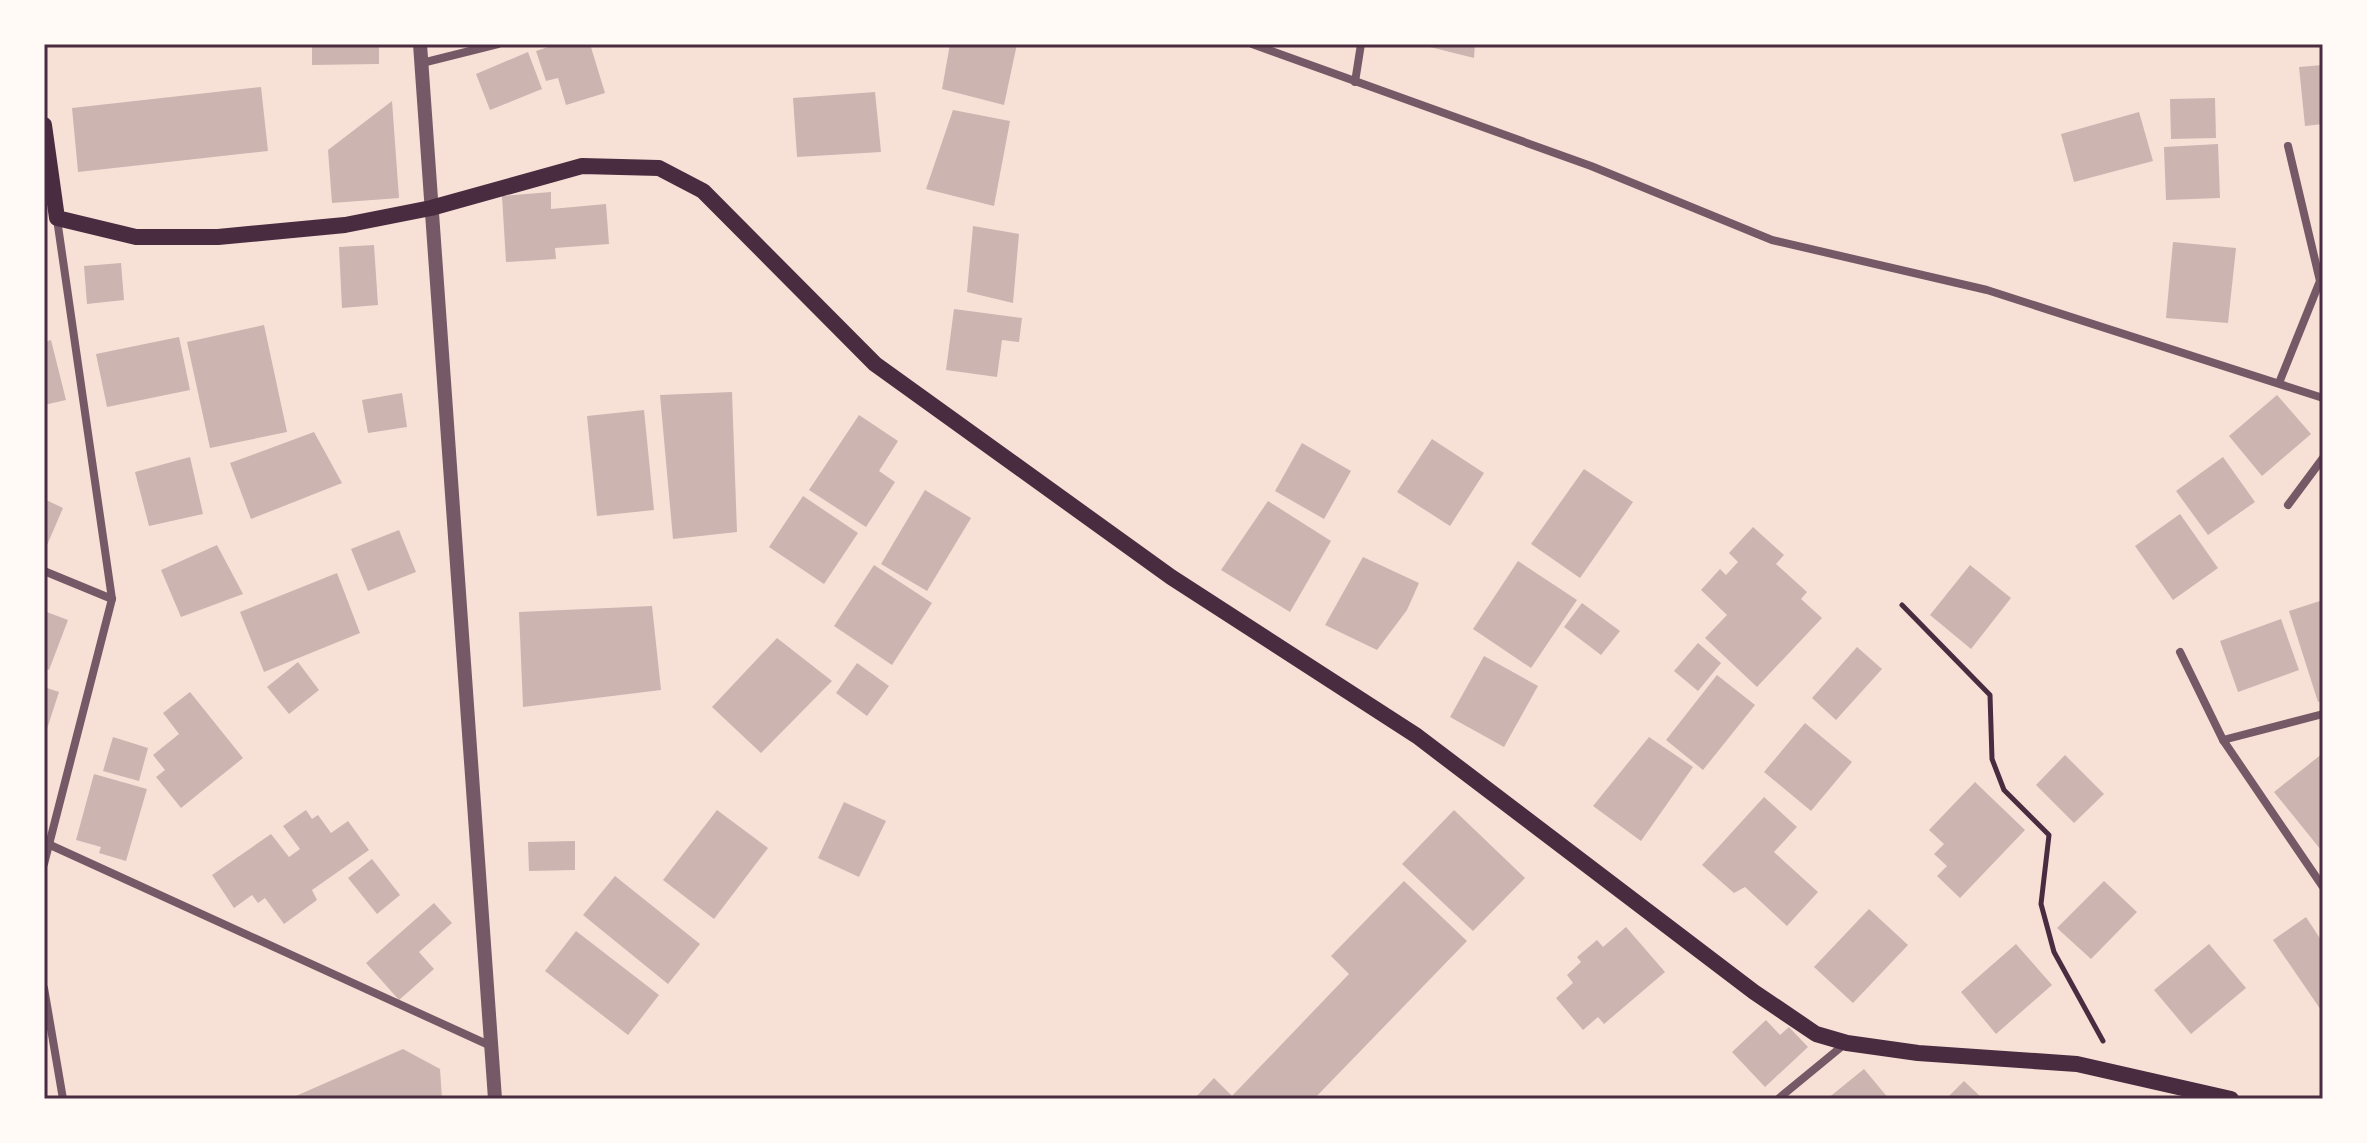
<svg xmlns="http://www.w3.org/2000/svg" width="2367" height="1143" viewBox="0 0 2367 1143" font-family="'Asap Condensed',sans-serif">
  <style>
    .building { fill: #ccb4b1 }
    .lines { fill: none; stroke-linecap: round; stroke-linejoin: round }
    .path { stroke: #4a2c40; stroke-width: 5 }
    .minor { stroke: #755966; stroke-width: 8 }
    .tertiary { stroke: #755966; stroke-width: 14 }
    .secondary { stroke: #4a2c40; stroke-width: 16 }
    .neatline { fill: none; stroke: #4a2c40; stroke-width: 3 }
  </style>
  <rect width="100%" height="100%" fill="#f7e1d7"/>
  <g class="building">
    <path d="M312 44H379V64L312 65Z"/>
    <path d="M557 44H590L605 93 566 105 558 78 546 81 536 51Z"/>
    <path d="M950 44H1017L1004 105 942 89Z"/>
    <path d="M1422 44H1475L1474 58 1422 45Z"/>
    <path d="M528 52 542 89 490 110 476 74Z"/>
    <path d="M2323 65V124L2305 126 2299 67Z"/>
    <path d="M261 87 268 151 78 172 72 108Z"/>
    <path d="M875 92 881 152 797 157 793 98Z"/>
    <path d="M2215 98 2216 138 2171 139 2170 99Z"/>
    <path d="M392 101 399 198 332 203 328 150Z"/>
    <path d="M953 110 1010 121 994 206 926 189Z"/>
    <path d="M2139 112 2153 161 2074 182 2061 134Z"/>
    <path d="M2218 144 2220 198 2166 200 2164 147Z"/>
    <path d="M551 192V209L606 204 609 244 555 248 556 259 506 262 502 196Z"/>
    <path d="M973 226 1019 234 1013 303 967 292Z"/>
    <path d="M2173 242 2236 248 2228 323 2166 318Z"/>
    <path d="M374 245 378 305 342 308 339 247Z"/>
    <path d="M121 263 124 300 87 304 84 266Z"/>
    <path d="M954 309 1022 318 1019 342 1002 340 997 377 946 370Z"/>
    <path d="M264 325 287 432 210 448 187 342Z"/>
    <path d="M179 337 190 390 107 407 96 354Z"/>
    <path d="M51 340 66 400 44 405V342Z"/>
    <path d="M732 392 737 532 673 539 660 395Z"/>
    <path d="M402 393 407 427 368 433 362 400Z"/>
    <path d="M2277 395 2311 434 2262 476 2229 436Z"/>
    <path d="M644 410 654 510 597 516 587 416Z"/>
    <path d="M859 415 898 441 879 471 895 482 866 527 809 490Z"/>
    <path d="M314 432 342 483 251 519 230 463Z"/>
    <path d="M1432 439 1484 473 1450 526 1397 492Z"/>
    <path d="M1302 443 1351 471 1324 519 1275 491Z"/>
    <path d="M190 457 203 514 149 526 135 472Z"/>
    <path d="M2223 457 2255 502 2208 535 2176 491Z"/>
    <path d="M1584 469 1633 502 1580 578 1531 544Z"/>
    <path d="M925 490 971 518 927 591 881 564Z"/>
    <path d="M803 496 858 533 824 584 769 547Z"/>
    <path d="M44 499 63 508 44 552Z"/>
    <path d="M1268 501 1331 541 1290 612 1221 570Z"/>
    <path d="M2180 514 2218 568 2173 600 2135 546Z"/>
    <path d="M1753 527 1784 555 1776 564 1807 592 1801 599 1822 618 1757 687 1705 638 1727 615 1701 590 1720 569 1726 575 1738 562 1729 553Z"/>
    <path d="M399 530 416 572 368 591 351 549Z"/>
    <path d="M217 545 243 594 181 617 161 570Z"/>
    <path d="M1363 557 1419 583 1407 610 1377 650 1325 625Z"/>
    <path d="M1518 561 1577 600 1531 668 1473 629Z"/>
    <path d="M874 565 932 603 892 665 834 626Z"/>
    <path d="M1970 565 2011 598 1971 649 1930 615Z"/>
    <path d="M337 573 360 633 264 672 240 612Z"/>
    <path d="M2323 600V700L2318 702 2289 611Z"/>
    <path d="M1582 603 1620 631 1601 655 1564 627Z"/>
    <path d="M652 606 661 690 523 707 519 612Z"/>
    <path d="M44 611 68 620 49 670 44 668Z"/>
    <path d="M2281 619 2299 670 2238 692 2220 641Z"/>
    <path d="M777 638 832 681 761 753 712 707Z"/>
    <path d="M1698 643 1721 663 1698 691 1674 671Z"/>
    <path d="M1857 647 1882 669 1836 720 1812 698Z"/>
    <path d="M1484 656 1538 686 1504 747 1450 717Z"/>
    <path d="M298 662 319 690 289 714 267 687Z"/>
    <path d="M857 663 889 686 867 716 836 693Z"/>
    <path d="M1717 675 1755 705 1703 770 1666 740Z"/>
    <path d="M44 687 59 692 45 735H44Z"/>
    <path d="M190 692 243 758 181 808 156 777 165 770 153 755 179 734 163 713Z"/>
    <path d="M1805 723 1852 762 1811 811 1764 772Z"/>
    <path d="M113 737 148 748 139 781 103 771Z"/>
    <path d="M1649 737 1693 767 1641 841 1593 806Z"/>
    <path d="M2323 753V849L2321 850 2274 792Z"/>
    <path d="M2065 755 2104 794 2074 823 2036 785Z"/>
    <path d="M94 774 147 789 126 861 99 853 101 847 76 840Z"/>
    <path d="M1975 782 2025 830 1960 898 1937 876 1947 866 1934 854 1944 844 1929 830Z"/>
    <path d="M1764 797 1797 827 1774 852 1818 892 1787 926 1745 887 1734 893 1702 865Z"/>
    <path d="M844 802 886 821 859 877 818 858Z"/>
    <path d="M306 810 312 819 318 815 331 833 348 821 369 850 312 890 317 900 284 924 265 898 258 903 252 895 234 908 212 875 271 834 289 857 300 849 283 826Z"/>
    <path d="M717 810 768 848 714 919 663 880Z"/>
    <path d="M1454 810 1525 878 1473 931 1402 864Z"/>
    <path d="M575 841V870L529 871 528 842Z"/>
    <path d="M372 859 400 895 377 914 348 878Z"/>
    <path d="M615 876 700 944 668 984 583 915Z"/>
    <path d="M1404 881 1467 941 1314 1099H1194L1214 1078 1232 1096 1349 974 1331 956Z"/>
    <path d="M2104 881 2137 912 2091 959 2057 928Z"/>
    <path d="M434 903 452 923 419 952 434 969 399 1000 366 963Z"/>
    <path d="M1869 909 1908 945 1853 1003 1814 967Z"/>
    <path d="M2306 917 2323 943V1013L2273 940Z"/>
    <path d="M1626 927 1665 972 1604 1024 1598 1017 1583 1030 1556 998 1573 983 1567 975 1581 962 1577 957 1597 940 1603 947Z"/>
    <path d="M576 931 659 995 628 1035 545 971Z"/>
    <path d="M2016 944 2052 985 1996 1034 1961 992Z"/>
    <path d="M2209 944 2246 988 2191 1034 2154 990Z"/>
    <path d="M1766 1020 1780 1035 1789 1027 1808 1047 1765 1087 1732 1052Z"/>
    <path d="M403 1049 440 1069 442 1099H289Z"/>
    <path d="M1864 1069 1889 1099H1827Z"/>
    <path d="M1964 1081 1983 1099H1946Z"/>
  </g>
  <g class="lines">
    <path class="path" d="M1902 605 1990 695 1992 759 2004 790 2049 835 2041 904 2054 952 2103 1041"/>
    <g class="minor">
      <path d="M1252 44 1591 166 1772 240 1987 290 2323 398"/>
      <path d="M422 63 498 44"/>
      <path d="M1355 82 1361 44"/>
      <path d="M2279 383 2320 281 2288 146"/>
      <path d="M2288 505 2323 458"/>
      <path d="M44 571 112 599"/>
      <path d="M2180 652 2223 740 2323 887"/>
      <path d="M2223 740 2323 714"/>
      <path d="M48 844 491 1046"/>
      <path d="M44 864 112 599 57 219"/>
      <path d="M44 988 63 1099"/>
      <path d="M1778 1099 1846 1043"/>
    </g>
    <path class="tertiary" d="M420 44 495 1099"/>
    <path class="secondary" d="M44 125 57 218 136 237H218L345 225 431 208 582 166 659 168 703 191 875 364 1171 577 1417 736 1754 992 1816 1034 1847 1043 1918 1053 2077 1064 2231 1099"/>
  </g>
  <rect width="2367" height="1143" fill="none" stroke="#fffaf5" stroke-width="92"/>
  <rect x="46" y="46" width="2275" height="1051" class="neatline"/>
</svg>
